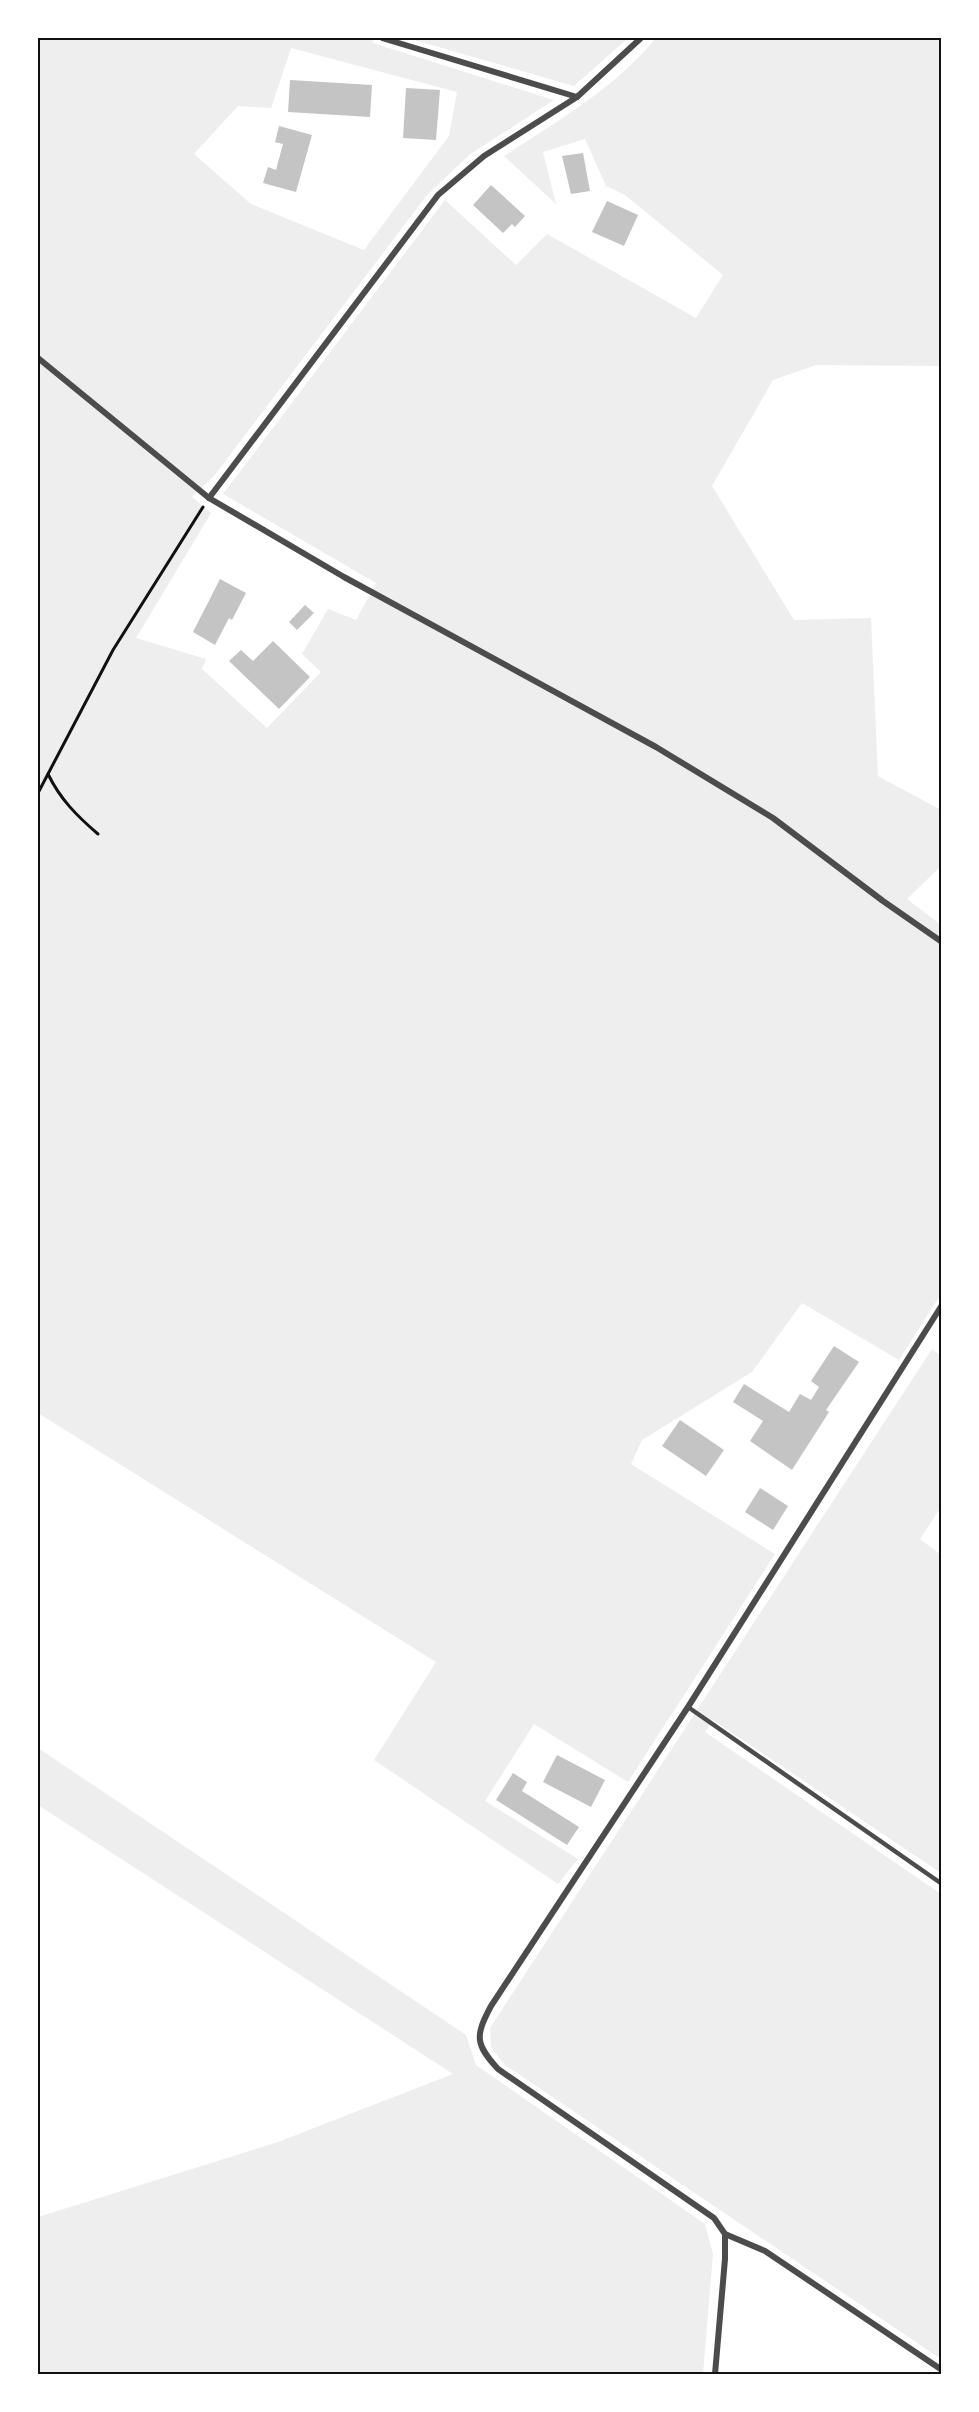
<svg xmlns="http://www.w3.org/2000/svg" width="979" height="2412" viewBox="0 0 979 2412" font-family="'Sofia Sans Condensed',sans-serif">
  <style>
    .green { fill: #eee; fill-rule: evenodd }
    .building { fill: #c4c4c4 }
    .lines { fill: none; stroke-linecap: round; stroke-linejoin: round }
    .path { stroke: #111; stroke-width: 3 }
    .service { stroke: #4c4c4c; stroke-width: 4.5 }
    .minor { stroke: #4c4c4c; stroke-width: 6 }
    .neatline { fill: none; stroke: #111; stroke-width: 2 }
  </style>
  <rect width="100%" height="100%" fill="#fff"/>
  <g class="green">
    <path d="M38 38H372L373 43 554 100 469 155 427 195 214 476 192 497 211 513 136 638 206 659 202 669 267 728 321 672 302 654 328 609 356 620 376 583 223 494 445 200 516 265 547 234 696 318 723 275 625 195 606 186 585 139 543 152 556 204 504 156C558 121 615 88 656 38H941V366L816 365 773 380 712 486 794 620 871 618 878 776 941 810V866L907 899 941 925V1294L899 1360 802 1303 752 1372 642 1440 631 1464 775 1554 628 1782 534 1724 485 1801 578 1859 558 1884 374 1760 436 1662 38 1413ZM291 48 457 92 449 136 364 250 251 204 194 154 238 106 271 108Z"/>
    <path d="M407 38H628L574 86Z"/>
    <path d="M932 1349 941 1356V1507L920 1539 941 1555V1873L713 1720 705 1732 941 1894V2359L505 2065 491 2047 490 2028Z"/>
    <path d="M38 1748 466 2035 476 2065 705 2224 713 2254 703 2374H38V2217L278 2142 453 2074 38 1805Z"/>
  </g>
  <g class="building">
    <path d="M290 80 372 85 370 117 288 112Z"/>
    <path d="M406 88 440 90 436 140 403 138Z"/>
    <path d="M279 126 312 135 296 192 263 183 268 167 276 170 283 144 275 142Z"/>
    <path d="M583 153 590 191 571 194 562 156Z"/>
    <path d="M491 185 525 216 515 227 512 224 503 233 473 205Z"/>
    <path d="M607 201 638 215 624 246 592 232Z"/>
    <path d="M220 579 246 593 232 620 229 618 215 645 193 632Z"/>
    <path d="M305 605 314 613 297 630 289 622Z"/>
    <path d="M273 641 310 677 279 709 229 661 241 650 253 661Z"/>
    <path d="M834 1346 859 1362 826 1410 829 1412 792 1470 750 1441 763 1421 733 1402 744 1384 789 1412 800 1394 811 1400 819 1387 811 1381Z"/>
    <path d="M680 1420 724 1450 706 1476 662 1446Z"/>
    <path d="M760 1488 788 1506 773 1530 745 1512Z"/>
    <path d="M557 1755 605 1780 591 1807 543 1782Z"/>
    <path d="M513 1773 527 1782 522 1791 579 1827 567 1845 496 1800Z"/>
  </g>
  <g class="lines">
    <g class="path">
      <path d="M48 774C60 799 77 816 98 834"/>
      <path d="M38 793 113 650 203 507"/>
    </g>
    <path class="service" d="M688 1707 942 1884"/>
    <g class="minor">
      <path d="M382 38 577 97"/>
      <path d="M38 358 209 498 344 577 656 747 773 818 883 901 942 942"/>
      <path d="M209 498 438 195 484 156 577 97 641 38"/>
      <path d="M725 2234 765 2251 942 2370"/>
      <path d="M715 2374 725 2259V2234L714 2218 498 2069C475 2044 475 2036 491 2006L688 1707 942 1305"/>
    </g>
  </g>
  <rect width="979" height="2412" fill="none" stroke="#ffffff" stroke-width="78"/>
  <rect x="39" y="39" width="901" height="2334" class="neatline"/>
</svg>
